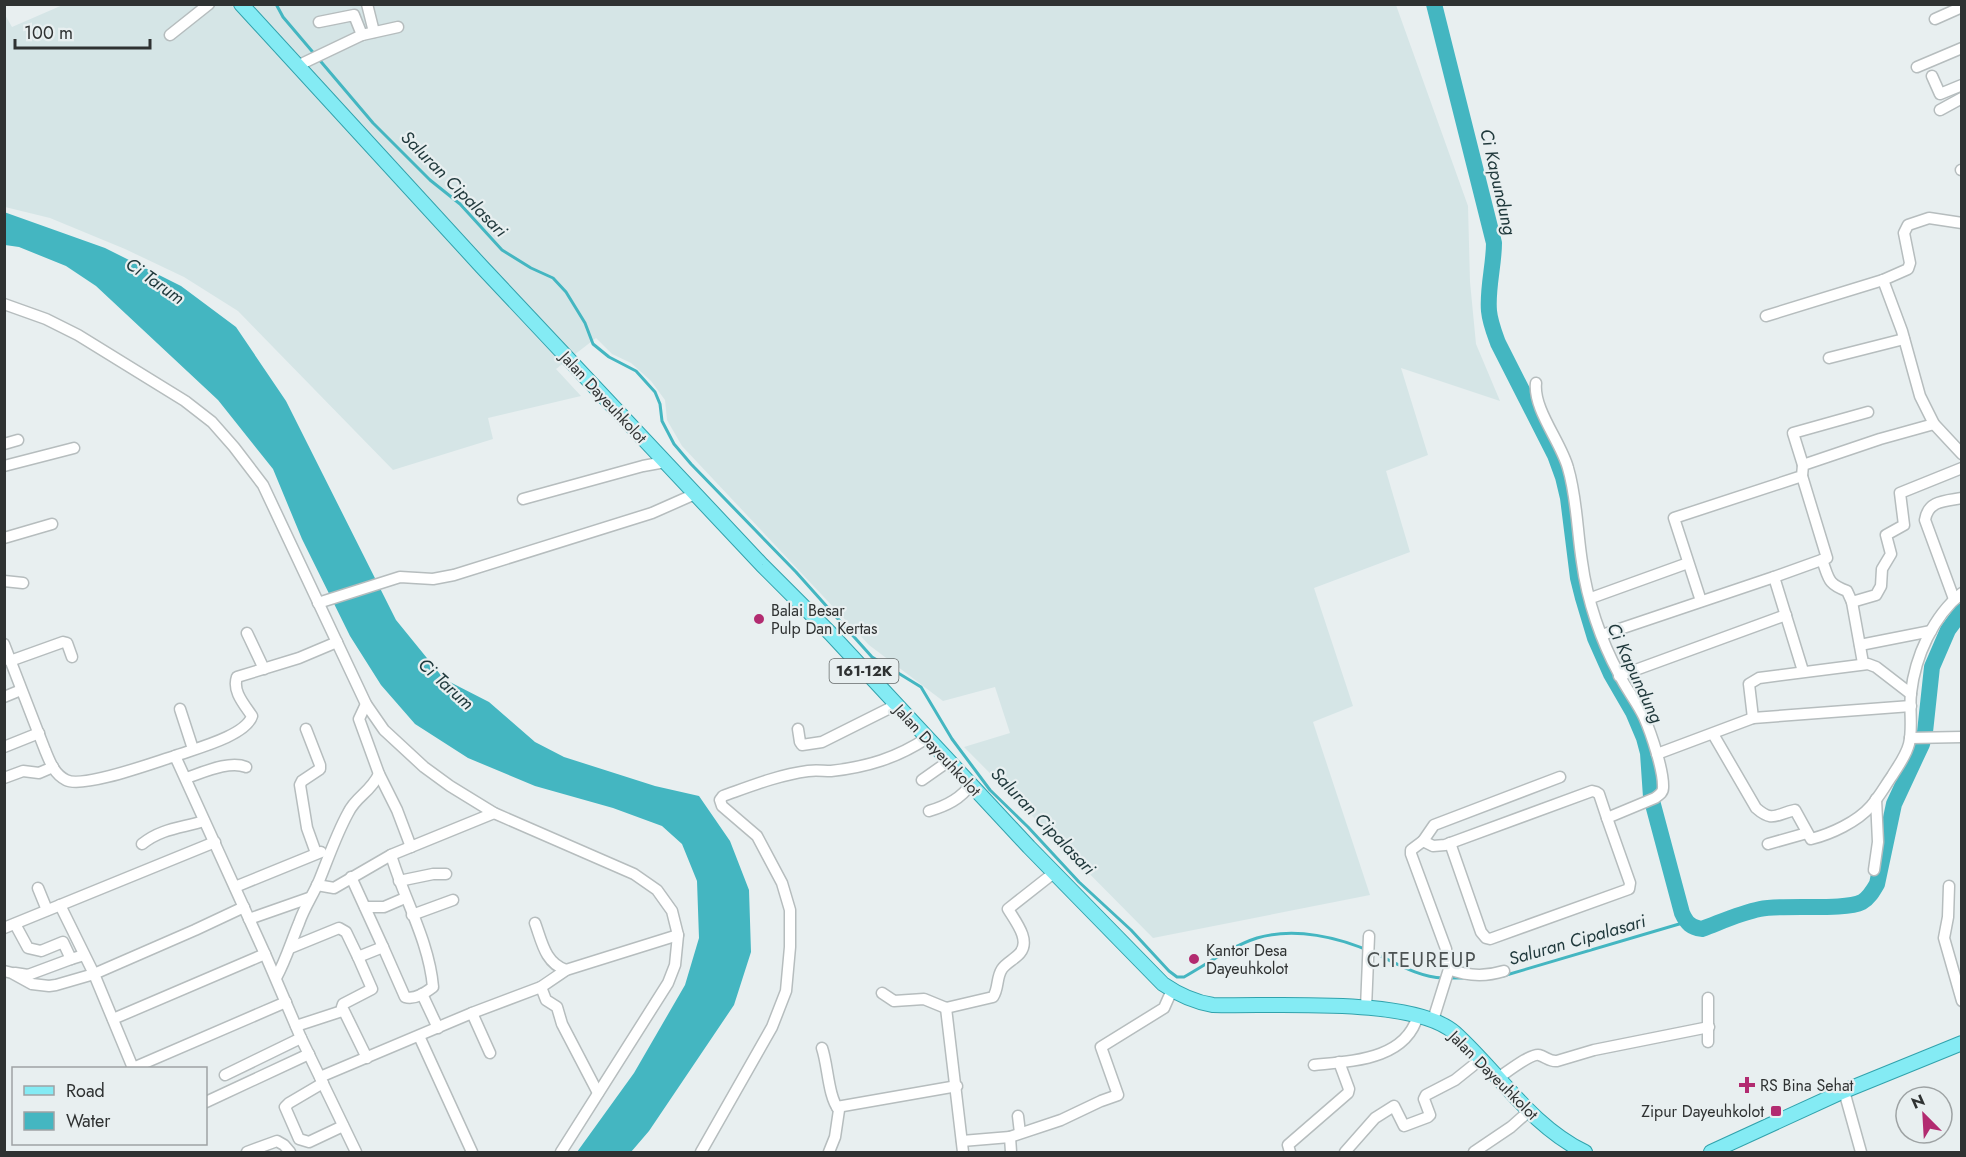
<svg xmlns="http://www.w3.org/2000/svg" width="1966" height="1157" viewBox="0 0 1966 1157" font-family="Jost,sans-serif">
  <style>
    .built { fill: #d5e5e6 }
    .water { fill: #44b6c1 }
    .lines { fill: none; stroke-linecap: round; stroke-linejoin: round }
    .stream { stroke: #44b6c1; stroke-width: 3 }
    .river { stroke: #44b6c1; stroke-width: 16 }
    .minor-casing { stroke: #b6bdbe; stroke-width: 13 }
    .major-casing { stroke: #31a2ac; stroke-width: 16 }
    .minor { stroke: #fff; stroke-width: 10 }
    .major { stroke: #84ebf4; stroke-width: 14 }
    .poi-dot { fill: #b22b70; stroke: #e8eff0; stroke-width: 2 }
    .labels { text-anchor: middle; stroke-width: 4.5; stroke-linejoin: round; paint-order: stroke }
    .shield { fill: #e8eff0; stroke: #666b6b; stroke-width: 1.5 }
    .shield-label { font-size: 15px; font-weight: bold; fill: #2f3232 }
    .street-label { font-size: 16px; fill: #2f3232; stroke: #e8eff0 }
    .poi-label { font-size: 16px; fill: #2f3232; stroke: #e8eff0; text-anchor: start }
    .water-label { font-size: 18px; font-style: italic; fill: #1f383b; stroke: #e8eff0 }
    .quarter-label { font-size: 20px; letter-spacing: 1.5px; fill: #4c5252; stroke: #e8eff0 }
  </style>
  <rect width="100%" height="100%" fill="#e8eff0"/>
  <path class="built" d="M65 4 231 5 242 16 257 4 1396 5 1468 206 1470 282 1476 344 1500 401 1401 368 1428 455 1386 471 1410 552 1314 588 1353 706 1313 722 1370 895 1153 938 964 747 1010 733 995 687 943 701 869 645 682 446 667 420 665 400 651 381 631 363 612 354 596 338 556 369 581 396 488 418 493 439 393 470 238 311 184 277 125 249 50 218 5 207 4 13 12 27Z"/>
  <path class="water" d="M4 212 105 248 181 286 236 327 286 401 396 620 444 679 489 702 535 742 564 757 655 786 699 796 730 841 749 890 751 952 734 1005 649 1131 631 1152H577L634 1073 685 985 699 938 697 881 682 844 662 826 613 808 535 786 468 758 415 724 381 685 350 636 302 539 273 469 218 400 96 286 66 266 19 247 5 245Z"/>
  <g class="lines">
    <g class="stream">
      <path d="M276 4 283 17 373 123 430 180 460 204 502 250 531 268 553 278 566 292 585 323 593 344 609 357 636 371 655 392 660 404 662 421 674 444 691 464 796 572 872 657 921 687 952 739 990 790 1028 827 1079 882 1131 930 1169 971 1177 977H1184C1207 964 1232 946 1257 938 1295 927 1339 937 1374 953 1396 963 1418 977 1443 978"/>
      <path d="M1503 976 1686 922"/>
      <path d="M1449 978H1463"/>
    </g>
    <path class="river" d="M1434 4 1494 243C1494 265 1487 289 1489 311 1490 322 1494 332 1498 343L1555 455 1563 477 1568 498 1578 578 1583 598 1595 638 1611 674 1633 712 1644 738 1648 753 1651 797 1682 913C1687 924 1691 927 1702 929 1721 922 1740 913 1760 909 1785 904 1844 911 1862 902 1869 898 1873 891 1877 884L1894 804 1922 744 1925 732 1932 667 1948 630 1962 611"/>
    <defs>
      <g id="minor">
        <path d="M367 4 374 32"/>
        <path d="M1935 19 1962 7"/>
        <path d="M319 22 354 15 362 35"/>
        <path d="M170 35 209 4"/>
        <path d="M297 66 362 35 398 27"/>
        <path d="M1917 67 1962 48"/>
        <path d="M1932 76 1940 94 1962 85"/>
        <path d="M1940 110 1962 98"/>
        <path d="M1961 170H1962"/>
        <path d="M1883 280 1902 331 1920 396 1934 424 1962 454"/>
        <path d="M4 304 46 319 78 335 185 401 212 422 234 447 263 485 366 704 384 730 424 767 450 786 494 813 634 874 657 890 672 911 678 935 675 965 668 983 561 1152"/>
        <path d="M1766 316 1883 280 1908 269 1910 263 1904 233 1908 225 1929 218 1962 223"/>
        <path d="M1829 358 1904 339"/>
        <path d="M4 444 18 440"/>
        <path d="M1803 465 1793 433 1868 412"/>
        <path d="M4 466 74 448"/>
        <path d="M523 499 643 466 665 462"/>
        <path d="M4 538 52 524"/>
        <path d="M1822 560C1829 578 1827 584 1847 591L1852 602 1876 595 1881 586 1882 569 1891 554 1886 535 1904 525 1900 493 1962 468"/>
        <path d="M1774 577 1827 558 1802 476"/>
        <path d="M4 581 23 583"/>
        <path d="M1591 598 1688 563"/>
        <path d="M1954 599 1925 520C1928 500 1946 501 1962 498"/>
        <path d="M1701 601 1674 518 1802 476 1803 465 1880 439 1934 424"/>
        <path d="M1852 602 1863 663"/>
        <path d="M318 603 400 577 433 579 454 575 652 513 695 494"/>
        <path d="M247 633 264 669"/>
        <path d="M1602 635 1774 577 1803 671"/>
        <path d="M4 644 45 750C50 762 54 774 66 780 83 789 155 762 175 756L265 954 301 1038 356 1152"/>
        <path d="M1860 645 1931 631"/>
        <path d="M10 661 63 642 67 643 72 657"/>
        <path d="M1619 676 1786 615"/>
        <path d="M4 697 21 690"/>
        <path d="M366 704 359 719 379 774 397 810 411 847"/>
        <path d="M180 709 193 749"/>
        <path d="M1753 718 1749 684 1759 678 1868 664 1876 667 1911 694"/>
        <path d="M306 729 320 765V769L302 781 300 785 307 828 316 853"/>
        <path d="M798 729 800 742 802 745 822 742 896 705"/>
        <path d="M1713 734 1756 808C1773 823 1776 814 1795 810L1811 839C1831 834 1857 822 1871 806 1879 797 1885 786 1892 776 1898 766 1906 756 1909 744 1913 728 1909 710 1911 693 1915 657 1933 616 1962 593"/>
        <path d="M1910 738 1962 737"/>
        <path d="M4 747 39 733"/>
        <path d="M1657 754 1753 718 1911 706"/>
        <path d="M175 756C194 749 246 736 252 716 244 704 232 691 237 677L299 658 337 642"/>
        <path d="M4 778 23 771 39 773 53 767"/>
        <path d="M186 778C202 773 229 760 246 767"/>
        <path d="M922 780 949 761"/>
        <path d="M929 811C946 806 961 799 971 784"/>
        <path d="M1423 841 1434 825 1560 777"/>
        <path d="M1450 843 1481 932 1486 938 1490 939 1629 889 1630 883 1607 818"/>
        <path d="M142 844C162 828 182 828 204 821"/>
        <path d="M1768 844 1807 833"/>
        <path d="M1874 870 1878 842 1876 799"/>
        <path d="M399 881 433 874H446"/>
        <path d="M317 885 334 888 391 855 494 813"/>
        <path d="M1949 886 1948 917 1944 938 1962 1001"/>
        <path d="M235 887 321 852"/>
        <path d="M38 888 47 910"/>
        <path d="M60 905 94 974 133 1068"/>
        <path d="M365 907H384L405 898"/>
        <path d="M412 915 453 900"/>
        <path d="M249 919 309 898"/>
        <path d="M535 923C542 942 545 963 566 970"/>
        <path d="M15 924 28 948 41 951 63 942 71 959 84 955"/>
        <path d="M4 928 215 842"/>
        <path d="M383 947 405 997C415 1000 425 993 433 987 429 941 404 899 391 855"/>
        <path d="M290 948 339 928 346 932 358 957 383 947 351 877"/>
        <path d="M358 957 372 989 343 1004 342 1007 367 1058"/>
        <path d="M1449 969C1467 976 1485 977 1504 971"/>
        <path d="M4 971 12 973 32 984 49 986 56 985 94 974 195 930 244 907"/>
        <path d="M15 973 28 975 71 959"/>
        <path d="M276 978C286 960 291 942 299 923 304 908 313 895 319 881 328 859 336 835 348 813 356 796 370 793 379 774"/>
        <path d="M541 987 546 1000 557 1007 562 1024 598 1093"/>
        <path d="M882 993 894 1001 924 999 946 1008 993 997C999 988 996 978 1002 969 1006 963 1015 959 1020 953 1031 940 1015 921 1008 909L1055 872"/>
        <path d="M422 994 438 1028"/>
        <path d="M1708 998V1042"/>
        <path d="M946 1008 963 1152"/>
        <path d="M1366 1008 1369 936"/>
        <path d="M472 1013 490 1053"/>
        <path d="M113 1019 265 954"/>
        <path d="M1433 1020 1449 969 1446 949 1411 854V850L1423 841 1433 846 1445 845 1592 791 1596 792 1599 794 1607 818 1655 798C1659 795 1663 793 1663 788 1664 771 1651 733 1644 717 1637 702 1626 689 1619 674 1601 641 1587 600 1582 562 1577 531 1577 498 1568 468 1561 442 1533 409 1536 383"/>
        <path d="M296 1026 342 1011"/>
        <path d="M419 1036 472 1152"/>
        <path d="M822 1048C828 1065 828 1097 839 1110L835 1137 829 1152"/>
        <path d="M1314 1065C1352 1061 1406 1060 1418 1015"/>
        <path d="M133 1068 286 1002"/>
        <path d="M225 1075 301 1038"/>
        <path d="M320 1077 472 1013 541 987 566 970 678 935"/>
        <path d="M1498 1078C1506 1073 1531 1053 1539 1055 1546 1057 1550 1062 1557 1061L1594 1050 1709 1027"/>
        <path d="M323 1083 289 1103 285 1107 299 1139 309 1142 343 1126"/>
        <path d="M1844 1091 1861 1152"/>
        <path d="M206 1102 309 1054"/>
        <path d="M837 1107 957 1086"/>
        <path d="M1018 1116 1020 1133"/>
        <path d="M962 1141 1010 1137"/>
        <path d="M247 1152 277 1141 284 1145 290 1152"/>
        <path d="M701 1152 772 1027 786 991 790 947V910L782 883 757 836 722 806 720 800 723 796C751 786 778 775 808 771 816 770 823 771 831 771 867 767 897 758 927 738"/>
        <path d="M1011 1152 1010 1137 1061 1120 1101 1101 1118 1095 1101 1047 1164 1008 1172 990"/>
        <path d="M1290 1152 1288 1145 1348 1093 1349 1089 1339 1062"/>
        <path d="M1345 1152 1375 1118 1394 1106 1404 1126 1428 1117 1430 1115 1424 1099 1426 1095 1455 1080 1480 1060"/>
        <path d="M1474 1152 1511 1127 1529 1111"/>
      </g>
      <g id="major">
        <path d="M241 4 482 267 762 565 830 633 1029 847 1163 984C1179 995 1194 1002 1213 1005 1271 1007 1413 996 1455 1033 1499 1073 1531 1126 1585 1152"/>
        <path d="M1711 1152 1844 1091 1962 1043"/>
      </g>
    </defs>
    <use href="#minor" class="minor-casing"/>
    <use href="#major" class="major-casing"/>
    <use href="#minor" class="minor"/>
    <use href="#major" class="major"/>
  </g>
  <g class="poi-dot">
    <circle cx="759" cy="619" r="6"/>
    <circle cx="1194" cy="959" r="6"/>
    <path d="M1744 1076h6v6h6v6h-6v6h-6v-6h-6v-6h6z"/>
    <rect x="1770" y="1105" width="12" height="12" rx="3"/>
  </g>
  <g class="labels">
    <rect class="shield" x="829.5" y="659" width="69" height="24" rx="4.5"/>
    <g class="shield-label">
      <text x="864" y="676">161-12K</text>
    </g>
    <g class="street-label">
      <text transform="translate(604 397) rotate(47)" y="6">Jalan Dayeuhkolot</text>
      <text transform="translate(938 750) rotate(47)" y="6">Jalan Dayeuhkolot</text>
      <text transform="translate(1494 1075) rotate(45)" y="6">Jalan Dayeuhkolot</text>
    </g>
    <g class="poi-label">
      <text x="771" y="616">Balai Besar<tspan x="771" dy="18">Pulp Dan Kertas</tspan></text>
      <text x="1206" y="956">Kantor Desa<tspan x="1206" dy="18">Dayeuhkolot</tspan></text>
      <text x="1760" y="1091">RS Bina Sehat</text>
      <text x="1764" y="1117" text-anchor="end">Zipur Dayeuhkolot</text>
    </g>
    <g class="water-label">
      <text transform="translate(1498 182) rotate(77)" y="6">Ci Kapundung</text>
      <text transform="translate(454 184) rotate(45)" y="6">Saluran Cipalasari</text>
      <text transform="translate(155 281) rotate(35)" y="6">Ci Tarum</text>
      <text transform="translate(1635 673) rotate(65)" y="6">Ci Kapundung</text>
      <text transform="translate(446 684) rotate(42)" y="6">Ci Tarum</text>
      <text transform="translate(1043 821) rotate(46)" y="6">Saluran Cipalasari</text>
      <text transform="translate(1577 940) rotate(-16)" y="6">Saluran Cipalasari</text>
    </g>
    <g class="quarter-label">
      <text x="1422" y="967">CITEUREUP</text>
    </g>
  </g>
  <rect width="1966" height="1157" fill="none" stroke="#2f3232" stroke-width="12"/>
  <rect x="12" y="1067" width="195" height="78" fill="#e8eff0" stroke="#9ea3a4" stroke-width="1.5"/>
  <rect x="24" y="1086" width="30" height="9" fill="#84ebf4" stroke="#9ea3a4" stroke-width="1.5"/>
  <text x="66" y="1097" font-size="18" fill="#2f3232">Road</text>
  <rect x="24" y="1112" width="30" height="18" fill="#44b6c1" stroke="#9ea3a4" stroke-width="1.5"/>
  <text x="66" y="1127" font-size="18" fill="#2f3232">Water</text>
  <g transform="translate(1924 1115) rotate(336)"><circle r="28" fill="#e8eff0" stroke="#9ea3a4" stroke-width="1.5"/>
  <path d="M0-4.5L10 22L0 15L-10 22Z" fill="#b22b70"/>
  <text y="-9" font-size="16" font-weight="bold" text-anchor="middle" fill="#2f3232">N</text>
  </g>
  <path d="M15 39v9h135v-9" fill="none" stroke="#2f3232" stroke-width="3"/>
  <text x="24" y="39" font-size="18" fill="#2f3232" stroke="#e8eff0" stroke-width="4.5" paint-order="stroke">100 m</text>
</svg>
